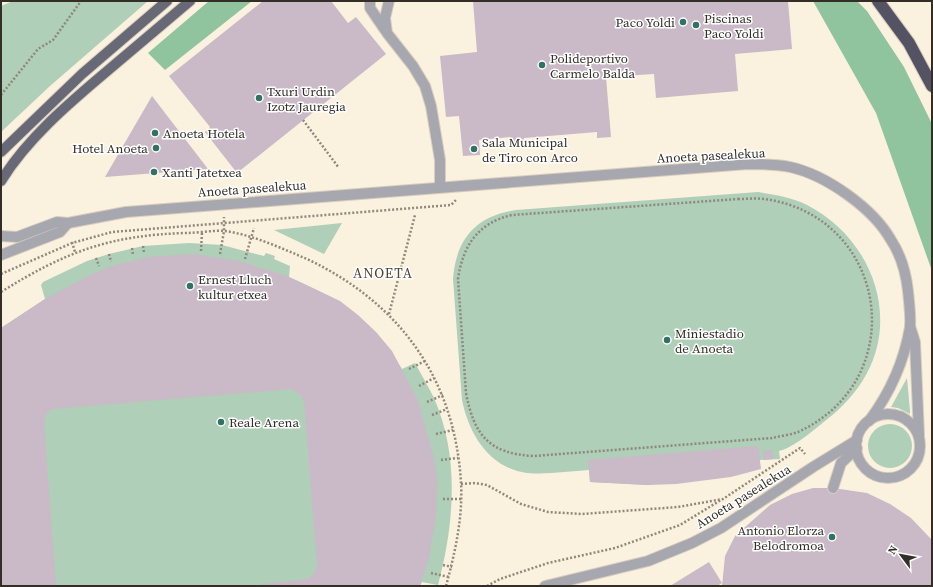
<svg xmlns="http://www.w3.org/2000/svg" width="933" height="587" viewBox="0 0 933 587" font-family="'Source Serif 4',serif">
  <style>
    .green { fill: #afcfb8 }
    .forest { fill: #8fc49f }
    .building { fill: #cab9c6 }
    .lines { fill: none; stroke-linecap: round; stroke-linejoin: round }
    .minor-casing { stroke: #d7cebe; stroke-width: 12 }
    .major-casing { stroke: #d7cebe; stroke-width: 12 }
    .highway-casing { stroke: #d7cebe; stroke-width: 14 }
    .path { stroke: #8f887c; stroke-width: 2.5; stroke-dasharray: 2 2; stroke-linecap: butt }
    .minor { stroke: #a7a7af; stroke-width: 10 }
    .major { stroke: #686977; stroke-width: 10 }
    .highway { stroke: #535363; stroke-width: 12 }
    .poi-dot { fill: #317363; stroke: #fff; stroke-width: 1.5 }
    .labels { text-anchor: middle; stroke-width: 3; stroke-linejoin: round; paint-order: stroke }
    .poi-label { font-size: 13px; fill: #332f28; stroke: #fff; text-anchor: start }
    .street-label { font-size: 13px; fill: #332f28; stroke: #fff }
    .neighbourhood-label { font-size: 14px; letter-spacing: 1px; fill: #4d4536; stroke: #fff }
  </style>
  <rect width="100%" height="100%" fill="#fbf1df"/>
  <g class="green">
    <path d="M13 1H148L50 86 1 132V6Z"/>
    <path d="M758 192C775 195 792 197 807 205 868 236 900 311 867 373 857 392 842 408 825 421 814 430 793 448 779 451L780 459 760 460V466L648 485 590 482 589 470C569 471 547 475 527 473 489 468 469 434 462 400L453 279C456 239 476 216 516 210Z"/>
    <path d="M342 223 324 254 274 230Z"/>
    <path d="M189 243 222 245 264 256 266 253 275 256 274 259 290 266 289 277C340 300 373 319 402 369L415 363C421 374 428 386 434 398 460 457 454 525 438 585L422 582 420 586H1V328L45 299 41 285 43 282 87 261 109 254 143 246Z"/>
    <path d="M907 378 910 411V414L898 408 891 407Z"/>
    <circle cx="890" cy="446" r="22"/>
  </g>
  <g class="forest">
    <path d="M209 1H252L165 70 148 53Z"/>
    <path d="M813 1H857L867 11 904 67 932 124V271L876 113Z"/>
  </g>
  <g class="building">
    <path d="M263 1H331L348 23 356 17 386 54 237 173 205 132 210 127 169 76Z"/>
    <path d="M473 1H788L792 49 735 54 738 91 656 98 654 74 606 77 611 137 597 138V132L524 138V146L511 147 510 137 479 140 480 155 463 156 459 116 446 117 440 56 477 52Z"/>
    <path d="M152 96 208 169 105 177Z"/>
    <path d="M193 254 239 261 289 277 315 289 340 301 358 315 376 332 392 351 418 401 434 458 437 480 436 518 429 558 420 586H246L308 579 314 574 317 566 304 402 302 396 292 389 52 409 46 414 44 422 56 586H1V328L45 299 94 273 112 266 149 257Z"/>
    <path d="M758 446 761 469 731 477 676 484 648 485 590 482 588 460Z"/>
    <path d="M772 450 773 459 764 460 763 451Z"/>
    <path d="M813 488H833L867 493 890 504 911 518 932 540V586H722L725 556 735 536 770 505 792 494Z"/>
    <path d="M709 562 722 583 717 586H670Z"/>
  </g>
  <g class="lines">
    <defs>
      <g id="minor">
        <path d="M370 1V8L385 30"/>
        <path d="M389 1 385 18 387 33 413 66 425 86 431 106 440 160V187"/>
        <path d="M1 236 17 237 57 222 68 223 126 212 748 164C762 164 776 164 790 167 826 175 873 208 891 240 901 255 906 273 908 291 909 302 911 316 910 327 904 362 890 393 869 421"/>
        <path d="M1 255 60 232 68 223"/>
        <path d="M910 326 915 342 919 435"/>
        <circle cx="888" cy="446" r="32"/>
        <path d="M833 488 841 463 857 448"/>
        <path d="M545 586 648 561 692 543 721 528 813 467 857 440"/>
      </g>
      <g id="major">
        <path d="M1 152 82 74 167 1"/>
        <path d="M1 181C27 139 68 104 106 72 134 48 162 25 190 1"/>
      </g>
      <path id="highway" d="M878 1 909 43 932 86"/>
    </defs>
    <use href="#minor" class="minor-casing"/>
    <use href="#major" class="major-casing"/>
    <use href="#highway" class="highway-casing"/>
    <g class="path">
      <path d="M1 95 38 49 53 40 81 1"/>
      <path d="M303 120 339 168"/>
      <path d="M738 199C747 199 756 198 765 199 889 217 912 380 798 432 790 435 780 436 772 438L534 456C489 454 474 435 466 393L458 279C463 245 478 223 512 215Z"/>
      <path d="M72 242 75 252"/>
      <path d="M143 246 144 253"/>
      <path d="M132 248 133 255"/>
      <path d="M201 251 202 232"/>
      <path d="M109 254 111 262"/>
      <path d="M220 254 224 231V217"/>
      <path d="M96 258 99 266"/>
      <path d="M245 259 254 228"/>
      <path d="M1 274 72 243 112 232 451 205 457 199"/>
      <path d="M1 292C65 252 110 235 186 233 198 233 213 230 225 231 253 235 281 248 307 259 400 303 455 379 461 483 463 517 455 553 446 586"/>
      <path d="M389 314 415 215"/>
      <path d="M409 369 425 361"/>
      <path d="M419 386 434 378"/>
      <path d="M427 402 443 395"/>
      <path d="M432 415 447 409"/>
      <path d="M436 434 453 430"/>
      <path d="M441 460 458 458"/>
      <path d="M461 484 475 483 487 485 521 504 548 512 582 514 678 507 723 499 800 448 805 454"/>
      <path d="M443 499H461"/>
      <path d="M443 565 452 567"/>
      <path d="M431 573 449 577"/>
      <path d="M487 586 500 579 548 563 615 548 680 525 721 500"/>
    </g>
    <use href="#minor" class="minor"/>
    <use href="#major" class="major"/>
    <use href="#highway" class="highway"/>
  </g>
  <g class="poi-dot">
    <circle cx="683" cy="22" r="4"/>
    <circle cx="696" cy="25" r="4"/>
    <circle cx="542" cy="65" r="4"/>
    <circle cx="259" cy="98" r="4"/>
    <circle cx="155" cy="133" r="4"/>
    <circle cx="156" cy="148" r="4"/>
    <circle cx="474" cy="149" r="4"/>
    <circle cx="154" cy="172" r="4"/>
    <circle cx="190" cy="286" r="4"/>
    <circle cx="667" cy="340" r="4"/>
    <circle cx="221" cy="422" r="4"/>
    <circle cx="832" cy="537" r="4"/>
  </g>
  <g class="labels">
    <g class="poi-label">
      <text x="704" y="23">Piscinas<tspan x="704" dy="15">Paco Yoldi</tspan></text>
      <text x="675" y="27" text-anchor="end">Paco Yoldi</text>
      <text x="550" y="63">Polideportivo<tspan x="550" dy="15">Carmelo Balda</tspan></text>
      <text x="267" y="96">Txuri Urdin<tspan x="267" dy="15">Izotz Jauregia</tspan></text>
      <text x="163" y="138">Anoeta Hotela</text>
      <text x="482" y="147">Sala Municipal<tspan x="482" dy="15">de Tiro con Arco</tspan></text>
      <text x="148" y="153" text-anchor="end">Hotel Anoeta</text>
      <text x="162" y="177">Xanti Jatetxea</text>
      <text x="198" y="284">Ernest Lluch<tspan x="198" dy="15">kultur etxea</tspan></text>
      <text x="675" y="338">Miniestadio<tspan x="675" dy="15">de Anoeta</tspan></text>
      <text x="229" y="427">Reale Arena</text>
      <text x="824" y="535" text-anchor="end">Antonio Elorza<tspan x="824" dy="15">Belodromoa</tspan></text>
    </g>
    <g class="street-label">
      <text transform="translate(711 155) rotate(-3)" y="5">Anoeta pasealekua</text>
      <text transform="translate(252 188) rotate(-4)" y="5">Anoeta pasealekua</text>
      <text transform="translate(743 496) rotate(-32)" y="5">Anoeta pasealekua</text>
    </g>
    <g class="neighbourhood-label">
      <text x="383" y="278">ANOETA</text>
    </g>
  </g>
  <rect width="933" height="587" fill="none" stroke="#332f28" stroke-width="4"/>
  <g transform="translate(901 555) rotate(302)" stroke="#ffffff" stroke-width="3" paint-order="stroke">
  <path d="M0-3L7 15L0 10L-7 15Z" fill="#332f28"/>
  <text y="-6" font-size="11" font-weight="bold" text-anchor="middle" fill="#332f28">N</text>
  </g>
</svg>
